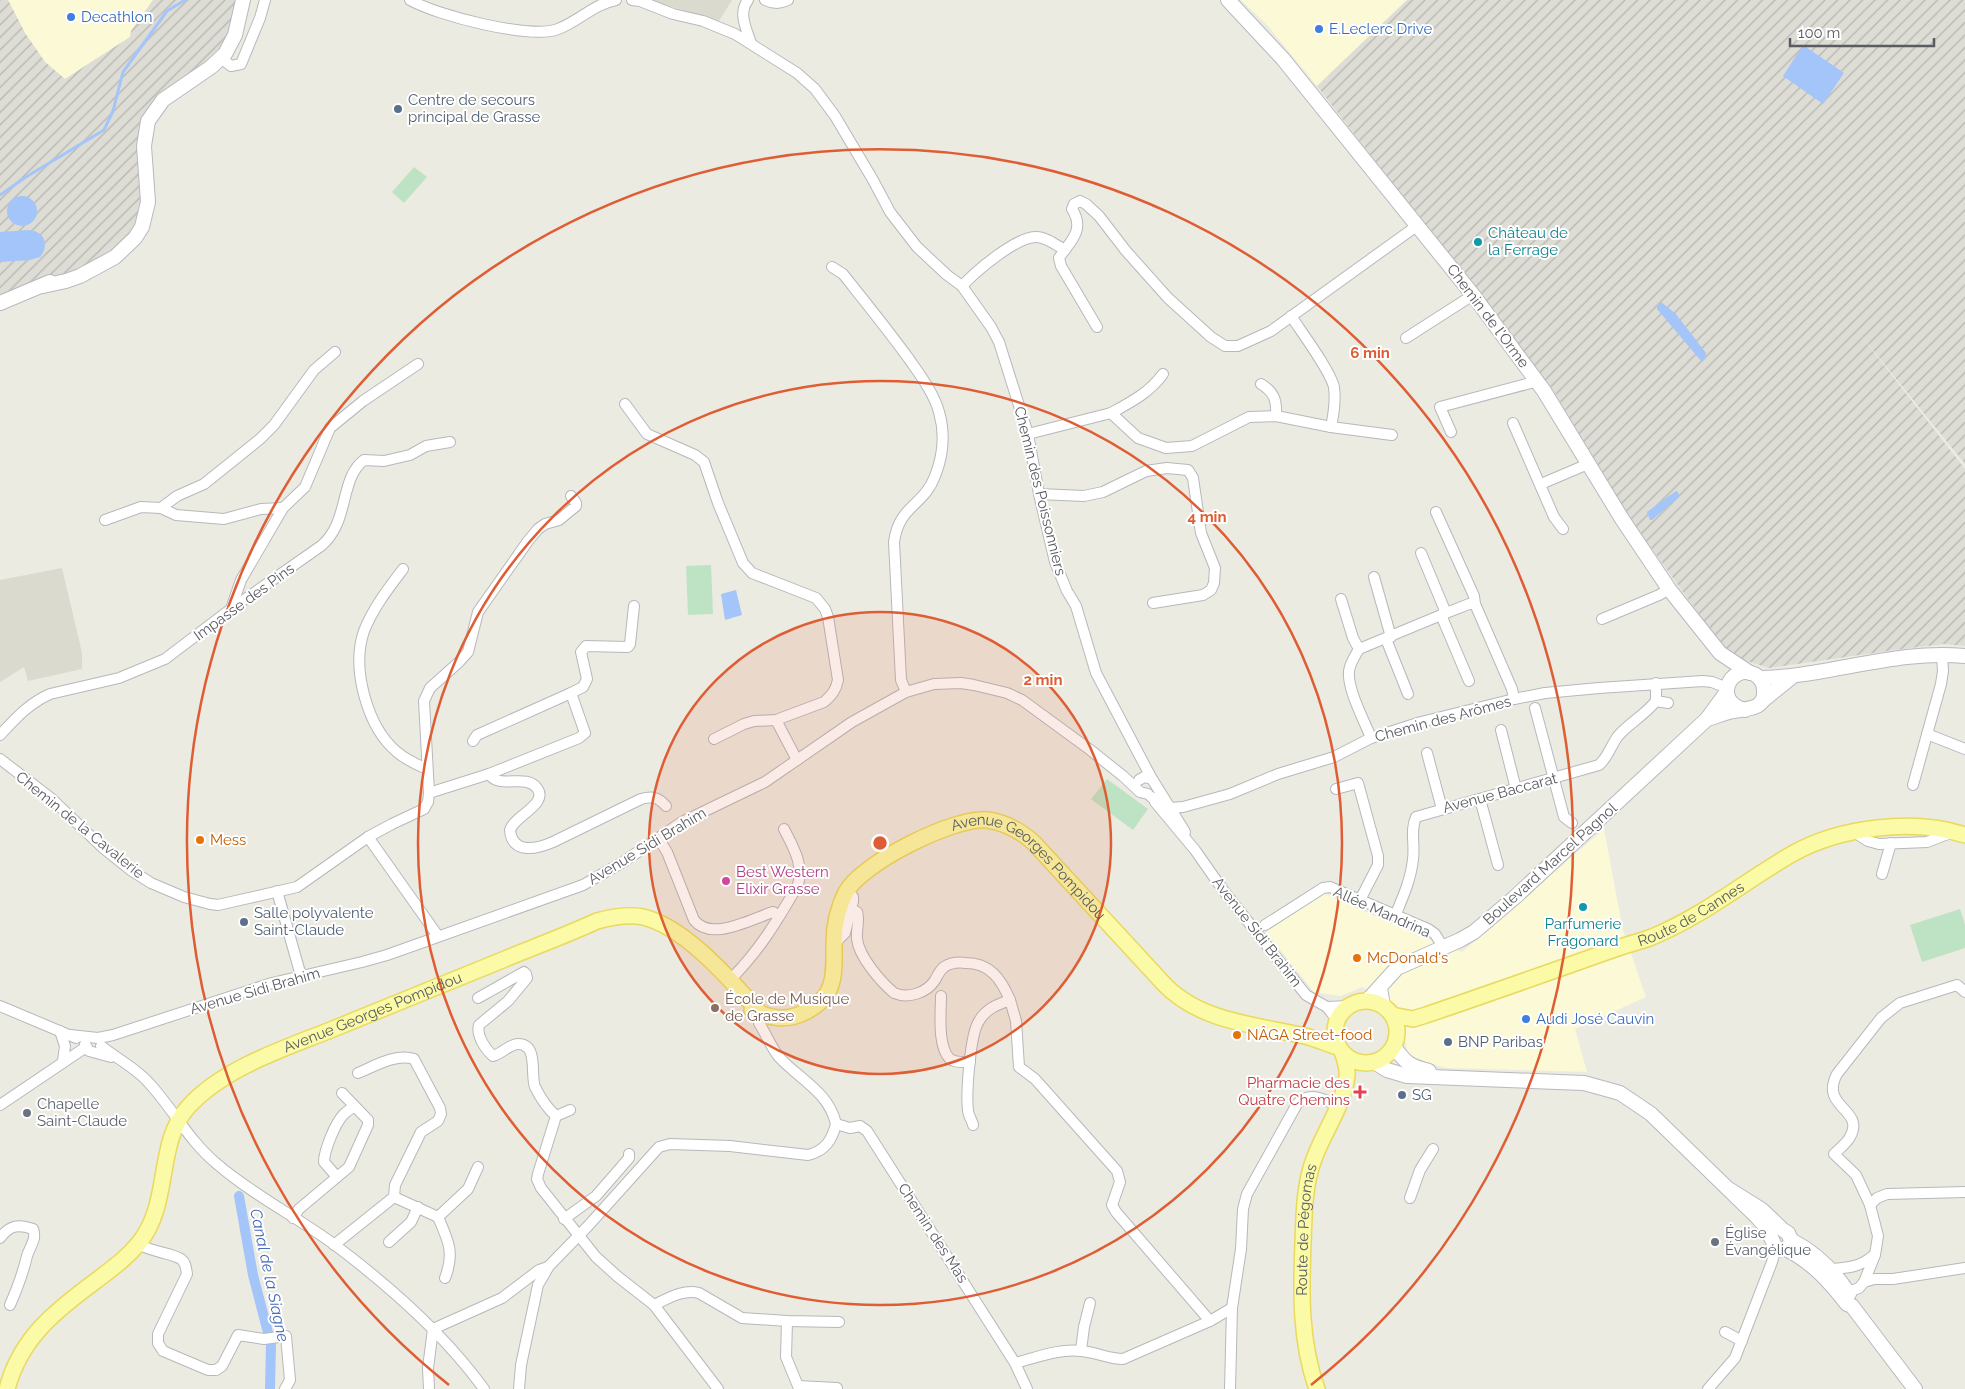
<svg xmlns="http://www.w3.org/2000/svg" width="1965" height="1389" viewBox="0 0 1965 1389" font-family="Raleway,sans-serif">
  <style>
    .commercial { fill: #fbf9d6 }
    .industrial { fill: url(#industrial-furrows) }
    .education { fill: #dbdacf }
    .pitch { fill: #bee2c4 }
    .water { fill: #a3c5fa }
    .lines { fill: none; stroke-linecap: round; stroke-linejoin: round }
    .stream { stroke: #a3c5fa; stroke-width: 3 }
    .canal { stroke: #a3c5fa; stroke-width: 10 }
    .street-casing { stroke: #b6b8bd; stroke-width: 12 }
    .secondary-casing { stroke: #b7b9bf; stroke-width: 16 }
    .primary-casing { stroke: #e9d95d; stroke-width: 18 }
    .street { stroke: #fff; stroke-width: 10 }
    .secondary { stroke: #fff; stroke-width: 14 }
    .primary { stroke: #fafaa7; stroke-width: 15 }
    .ring { fill: none; stroke: #df5d34; stroke-width: 2.5 }
    .shop-dot { fill: #3f7fe0; stroke: #fff; stroke-width: 2 }
    .service-dot { fill: #5c6f8a; stroke: #fff; stroke-width: 2 }
    .culture-dot { fill: #0f9aa8; stroke: #fff; stroke-width: 2 }
    .food-dot { fill: #e8710a; stroke: #fff; stroke-width: 2 }
    .hotel-dot { fill: #d1479c; stroke: #fff; stroke-width: 2 }
    .education-dot { fill: #8d6e63; stroke: #fff; stroke-width: 2 }
    .health-dot { fill: #e0444e; stroke: #fff; stroke-width: 2 }
    .worship-dot { fill: #6b7280; stroke: #fff; stroke-width: 2 }
    .labels { text-anchor: middle; stroke-width: 4; stroke-linejoin: round; paint-order: stroke }
    .shop-label { font-size: 15px; fill: #366cbe; stroke: #fff; text-anchor: start }
    .service-label { font-size: 15px; fill: #4e5e75; stroke: #fff; text-anchor: start }
    .culture-label { font-size: 15px; fill: #0d838f; stroke: #fff; text-anchor: start }
    .street-label { font-size: 15px; fill: #595c61; stroke: #fff }
    .food-label { font-size: 15px; fill: #c56008; stroke: #fff; text-anchor: start }
    .hotel-label { font-size: 15px; fill: #b23c85; stroke: #fff; text-anchor: start }
    .education-label { font-size: 15px; fill: #785e54; stroke: #fff; text-anchor: start }
    .health-label { font-size: 15px; fill: #be3a42; stroke: #fff; text-anchor: end }
    .worship-label { font-size: 15px; fill: #5b616d; stroke: #fff; text-anchor: start }
    .water-label { font-size: 16px; font-style: italic; fill: #476cbb; stroke: #fff }
    .centre { fill: #df5d34; stroke: #fff; stroke-width: 2.5 }
    .ring-label { font-size: 15px; text-anchor: middle; font-weight: bold; fill: #df5d34; stroke: #fff; stroke-width: 4; stroke-linejoin: round; paint-order: stroke }
  </style>
  <defs>
    <pattern id="industrial-furrows" width="10" height="10" patternUnits="userSpaceOnUse" patternTransform="scale(1.25)"><rect width="10" height="10" fill="#dddcd5"/><path d="M-1 1l2-2M0 10L10 0M9 11l2-2" fill="none" stroke="#b6b6b0"/></pattern>
  </defs>
  <rect width="100%" height="100%" fill="#ecebe1"/>
  <g class="commercial">
    <path d="M8 0H153L132 31 130 37 65 79 45 62 25 33Z"/>
    <path d="M1241 0H1407L1317 86 1268 26Z"/>
    <path d="M1604 829 1623 930 1646 997 1575 1029 1587 1072 1447 1068 1409 1059 1397 1005 1362 987 1341 996 1314 992 1266 932 1323 893 1420 936 1462 952Z"/>
  </g>
  <g class="industrial">
    <path d="M0 0H8L25 33 45 62 65 79 130 37 131 31 153 0H244L227 52 149 120 143 223 111 263 0 299Z"/>
    <path d="M1407 0H1965V464L1855 328 1965 469V646L1944 644 1894 650 1769 668 1747 661 1725 650 1623 509 1555 393 1317 86Z"/>
  </g>
  <g class="education">
    <path d="M649 0H732L719 21Z"/>
    <path d="M62 568 82 653V669L28 681 24 667 0 682V580Z"/>
  </g>
  <g class="pitch">
    <path d="M414 167 427 177 404 203 392 192Z"/>
    <path d="M711 565 713 614 688 615 686 566Z"/>
    <path d="M1107 779 1148 809 1133 830 1091 799Z"/>
    <path d="M1960 909 1965 925V948L1922 962 1910 925Z"/>
  </g>
  <g class="water">
    <path d="M1803 45 1844 73 1823 104 1783 76Z"/>
    <circle cx="22" cy="211" r="15"/>
    <path d="M29 230C44 231 50 245 40 257L30 260 0 262V232Z"/>
    <path d="M1661 302 1675 313 1706 353V358L1702 362 1657 309V306Z"/>
    <path d="M1676 491 1678 492 1679 497 1652 520H1650L1647 512Z"/>
    <path d="M736 590 742 615 725 620 721 594Z"/>
  </g>
  <g class="lines">
    <path class="stream" d="M0 195 26 177 104 130 113 111 123 72 167 11 185 0"/>
    <path class="canal" d="M239 1196 253 1275 271 1344 270 1389"/>
    <defs>
      <g id="street">
        <path d="M410 0C436 15 531 40 558 29 579 21 594 4 616 0"/>
        <path d="M632 0 640 1 673 14 703 21 735 34 797 73 815 89 835 116 873 180 890 212 917 247 947 275 962 286 991 327 999 342 1028 434 1039 494 1055 562 1067 591 1076 606 1096 673 1153 781"/>
        <path d="M748 0C738 13 746 28 751 43"/>
        <path d="M765 0C773 4 780 4 788 0"/>
        <path d="M221 58 231 66 241 64 260 18 265 0"/>
        <path d="M832 267 843 274C866 303 888 330 909 359 920 375 934 393 939 412 945 433 943 456 935 476 924 506 899 505 894 542L901 680 906 692"/>
        <path d="M962 286C976 271 1016 237 1036 237 1046 237 1056 245 1065 250"/>
        <path d="M1291 316C1302 333 1330 370 1334 387 1336 401 1334 413 1331 427"/>
        <path d="M1097 327 1061 266 1059 258C1069 242 1086 231 1072 209L1074 204 1080 201 1086 204 1099 216 1126 251 1168 298 1211 337 1225 346H1238L1271 331 1418 225"/>
        <path d="M1406 338 1473 295"/>
        <path d="M1261 384C1274 392 1277 400 1276 416"/>
        <path d="M625 404 647 434 695 455 704 462 718 503 743 563 752 573 816 598 825 609 828 617 838 680C836 690 832 695 824 702L776 720 754 721 744 724 714 739"/>
        <path d="M1111 413C1131 402 1149 393 1163 374"/>
        <path d="M1513 423 1554 517 1563 529"/>
        <path d="M1451 432 1440 407 1538 381"/>
        <path d="M1028 434 1111 413 1138 438 1166 448 1192 446 1249 417 1276 416 1331 427 1392 435"/>
        <path d="M1541 484 1588 464"/>
        <path d="M1039 494 1084 496 1103 492 1146 471 1167 468 1188 470 1193 478 1201 533 1215 568 1214 583 1211 590 1203 595 1153 603"/>
        <path d="M283 508 261 509 224 519 176 515 161 508 177 496 204 484 260 439 274 425 314 370 335 352"/>
        <path d="M1436 512 1474 596 1475 604 1512 689 1514 699"/>
        <path d="M105 520 141 507 161 508"/>
        <path d="M1421 553 1446 613"/>
        <path d="M403 569C388 589 373 608 364 631 351 668 367 727 397 752 406 760 416 764 427 769"/>
        <path d="M1374 577 1391 637"/>
        <path d="M1341 599 1353 638 1359 649"/>
        <path d="M231 609 241 580 283 508 305 487 330 428 363 401 418 364"/>
        <path d="M1441 615 1469 681"/>
        <path d="M1602 619 1659 595 1669 589"/>
        <path d="M1386 639 1408 694"/>
        <path d="M1656 701 1668 703"/>
        <path d="M1535 708 1564 817 1572 823"/>
        <path d="M776 720 797 760"/>
        <path d="M1501 730 1516 789"/>
        <path d="M1927 734 1965 749"/>
        <path d="M0 735C16 718 28 704 50 694L119 678 165 659 231 609 321 546C350 522 339 479 364 460L384 461 410 455 426 446 450 442"/>
        <path d="M1371 738C1364 720 1347 689 1349 671 1350 663 1355 656 1359 649L1446 613 1469 604H1475"/>
        <path d="M473 741 477 735 571 693"/>
        <path d="M1427 753 1442 809"/>
        <path d="M0 759 52 799 102 847 132 871 151 883 184 897 210 904 218 905 297 887 368 837 392 824 424 809 428 802 429 793 424 701 430 688 459 662 468 652 478 612 528 541 538 529 545 524 559 520 576 506V503L571 496"/>
        <path d="M489 774C500 790 525 773 537 788 549 804 515 815 510 830 512 855 537 849 553 842L641 799C652 796 658 797 666 806"/>
        <path d="M1139 780 1144 777 1152 779 1185 832"/>
        <path d="M1913 785 1941 684 1943 671 1942 656"/>
        <path d="M1336 789 1358 783 1378 856V865L1360 900"/>
        <path d="M429 793 489 774 579 738 585 733 571 693 583 687 587 679 581 652 586 646 628 647 630 644 634 606"/>
        <path d="M1151 797C1159 800 1163 806 1171 808L1183 807 1230 794 1278 774 1334 757 1371 738 1421 722 1514 699 1545 693 1599 688 1703 681 1712 682 1727 688"/>
        <path d="M1480 799 1498 865"/>
        <path d="M1155 802 1195 850 1223 890 1306 995 1327 1007 1349 1006"/>
        <path d="M1854 832 1868 841 1879 844 1927 842 1953 832"/>
        <path d="M368 837 438 936"/>
        <path d="M658 838 667 852 694 920C711 942 751 919 773 912L779 916"/>
        <path d="M1882 874 1891 843"/>
        <path d="M277 891 301 976"/>
        <path d="M851 909 857 912C860 920 856 930 857 939 859 957 881 982 894 993 908 999 927 993 935 980 938 975 939 971 944 967 950 963 958 962 966 963 990 963 1001 979 1010 1000"/>
        <path d="M1395 916C1403 897 1411 879 1413 859 1415 844 1410 830 1416 817L1599 765C1609 756 1610 747 1618 736 1629 723 1645 715 1656 701V683"/>
        <path d="M1265 925 1323 888 1330 887 1428 929 1435 934 1443 947"/>
        <path d="M834 944 845 933 853 901V897L847 890"/>
        <path d="M730 980C760 950 777 921 798 885 804 864 793 847 784 829"/>
        <path d="M941 996C941 1011 937 1047 950 1059 955 1063 964 1062 970 1062"/>
        <path d="M478 998 524 972 526 974 527 978 508 1001 479 1025C476 1035 485 1049 493 1056 501 1054 510 1044 518 1044 539 1044 530 1075 535 1087 540 1097 548 1109 556 1116L570 1110"/>
        <path d="M0 1006 76 1038"/>
        <path d="M1327 1007 1337 1020"/>
        <path d="M60 1031 65 1046 63 1061"/>
        <path d="M70 1035 98 1038 113 1035 272 983 362 962 387 955 583 885 623 862 682 822 765 782 852 722 906 692 934 684 961 683 974 685 1007 693 1022 700 1089 749 1123 776 1140 792 1148 794"/>
        <path d="M85 1044 89 1051 111 1057"/>
        <path d="M101 1046C116 1058 136 1068 149 1083 173 1109 189 1141 217 1164 253 1195 297 1217 335 1245 388 1285 445 1335 484 1389"/>
        <path d="M0 1105 86 1047"/>
        <path d="M556 1116 538 1174 537 1179 541 1188 596 1257 617 1276 654 1305C669 1298 683 1289 699 1293L742 1318 787 1321 839 1322"/>
        <path d="M836 1124 850 1128 860 1126 867 1131 1015 1363C1035 1358 1060 1348 1081 1351 1096 1352 1108 1359 1123 1359L1210 1321 1232 1308"/>
        <path d="M973 1125C972 1120 968 1115 968 1110 966 1094 970 1034 979 1021 986 1009 996 1005 1010 1000L1016 1021 1019 1067 1035 1079 1117 1171 1120 1182 1112 1205 1116 1212 1210 1321"/>
        <path d="M337 1177 324 1162C324 1151 335 1123 344 1114 347 1111 350 1109 354 1107"/>
        <path d="M394 1197 438 1217C448 1240 455 1253 445 1278"/>
        <path d="M1410 1198 1420 1170 1433 1149"/>
        <path d="M1870 1205 1877 1198 1887 1194 1965 1192"/>
        <path d="M438 1217 468 1189 478 1167"/>
        <path d="M293 1218 299 1209 349 1167 368 1125V1120L342 1093"/>
        <path d="M564 1219 596 1196 629 1158V1154"/>
        <path d="M0 1238C10 1225 18 1224 33 1229 37 1239 30 1246 27 1256 23 1273 17 1289 10 1305"/>
        <path d="M389 1242 411 1222 418 1207"/>
        <path d="M138 1244C152 1252 171 1253 181 1259 186 1263 186 1268 187 1274L158 1334V1343L163 1351 208 1370H216L222 1366 238 1335 264 1339 286 1336 290 1380 285 1389"/>
        <path d="M334 1245 394 1197 395 1185 421 1132 438 1121 441 1114 440 1108 414 1059C396 1053 375 1066 358 1073"/>
        <path d="M1831 1269C1849 1268 1860 1267 1874 1255"/>
        <path d="M1864 1282 1875 1255 1878 1236 1870 1205 1856 1175 1834 1154C1839 1149 1847 1143 1850 1137 1866 1109 1819 1108 1837 1074L1881 1018 1900 1003 1957 985 1965 992"/>
        <path d="M1843 1294 1859 1288 1864 1282 1874 1279H1893L1965 1268"/>
        <path d="M654 1305 718 1389"/>
        <path d="M787 1321 786 1357 798 1386 837 1388"/>
        <path d="M1725 1332 1742 1341"/>
        <path d="M1081 1350 1084 1327 1090 1303"/>
        <path d="M1015 1363 1027 1389"/>
        <path d="M429 1389 428 1368 433 1329 502 1298 539 1270 548 1267"/>
        <path d="M519 1389 521 1365 538 1285 549 1266 588 1226 659 1147 670 1144 730 1146 808 1155C825 1151 832 1140 836 1124 829 1092 799 1079 779 1057 771 1047 766 1034 759 1023L761 1014"/>
        <path d="M1230 1389 1232 1308 1241 1249 1243 1209 1247 1194 1297 1104C1310 1091 1323 1099 1338 1106"/>
        <path d="M1708 1389 1735 1358 1772 1262 1776 1248"/>
      </g>
      <g id="secondary">
        <path d="M1228 0 1283 59 1473 295 1544 391 1622 519 1669 589 1720 653 1750 673"/>
        <path d="M43 286 66 281 80 276 115 257 135 238 142 227 148 202 144 146 148 121 163 100 211 67 225 54 235 35 243 0"/>
        <path d="M0 303 50 282"/>
        <path d="M1759 678C1828 677 1896 649 1965 656"/>
        <path d="M1761 702 1793 676"/>
        <path d="M1707 719C1714 717 1722 714 1729 712 1743 708 1766 712 1764 690 1764 683 1760 677 1754 674 1730 663 1712 702 1745 710"/>
        <path d="M1380 988 1383 1006"/>
        <path d="M1367 1001 1397 968 1460 940 1474 932 1514 898 1707 719 1726 693"/>
        <path d="M1394 1047C1406 1063 1409 1066 1429 1071"/>
        <path d="M1374 1062 1387 1070 1407 1076 1584 1083 1620 1093 1651 1114 1757 1217 1766 1227 1776 1248C1783 1251 1790 1248 1791 1240L1788 1233 1783 1230 1762 1210 1727 1188"/>
        <path d="M1791 1240C1816 1253 1834 1270 1849 1294"/>
        <path d="M1786 1249C1812 1262 1829 1281 1847 1304L1852 1306 1915 1389"/>
      </g>
      <g id="primary">
        <circle cx="1366" cy="1032" r="31"/>
        <path id="s1" d="M752 1010C768 1018 787 1021 803 1013 837 997 834 975 834 943 834 925 838 908 846 892 862 863 955 816 988 820 1006 823 1021 831 1034 843L1164 984C1200 1022 1257 1025 1305 1036 1317 1039 1327 1044 1338 1047"/>
        <path id="s2" d="M1392 1015 1413 1019 1426 1015C1488 994 1550 972 1612 950 1625 945 1639 942 1652 937 1703 916 1745 881 1792 854 1840 827 1913 818 1965 835"/>
        <path id="s3" d="M7 1389C20 1339 54 1312 93 1283 110 1270 126 1259 139 1243 172 1202 155 1143 189 1106 225 1067 286 1048 333 1029 391 1005 448 982 505 959 536 946 567 935 597 921 612 917 628 914 643 917 686 927 732 982 761 1014"/>
        <path id="s4" d="M1317 1389C1300 1342 1301 1292 1303 1243 1304 1218 1304 1192 1311 1168 1320 1136 1343 1109 1347 1076 1348 1069 1345 1061 1343 1054"/>
      </g>
    </defs>
    <use href="#street" class="street-casing"/>
    <use href="#secondary" class="secondary-casing"/>
    <use href="#primary" class="primary-casing"/>
    <use href="#street" class="street"/>
    <use href="#secondary" class="secondary"/>
    <use href="#primary" class="primary"/>
  </g>
  <circle cx="880" cy="843" r="231" fill="#df5d34" fill-opacity=".12"/>
  <g class="ring">
    <circle cx="880" cy="843" r="231"/>
    <circle cx="880" cy="843" r="462"/>
    <path d="M449 1385A693 693 0 1 1 1311 1385"/>
  </g>
  <g class="shop-dot">
    <circle cx="71" cy="17" r="5"/>
    <circle cx="1319" cy="29" r="5"/>
    <circle cx="1526" cy="1019" r="5"/>
  </g>
  <g class="service-dot">
    <circle cx="398" cy="109" r="5"/>
    <circle cx="244" cy="922" r="5"/>
    <circle cx="1448" cy="1042" r="5"/>
    <circle cx="1402" cy="1095" r="5"/>
  </g>
  <g class="culture-dot">
    <circle cx="1478" cy="242" r="5"/>
    <circle cx="1583" cy="907" r="5"/>
  </g>
  <g class="food-dot">
    <circle cx="200" cy="840" r="5"/>
    <circle cx="1357" cy="958" r="5"/>
    <circle cx="1237" cy="1035" r="5"/>
  </g>
  <circle class="hotel-dot" cx="726" cy="881" r="5"/>
  <circle class="education-dot" cx="715" cy="1008" r="5"/>
  <path class="health-dot" d="M1357.5 1084.5h5v5h5v5h-5v5h-5v-5h-5v-5h5z"/>
  <g class="worship-dot">
    <circle cx="27" cy="1113" r="5"/>
    <circle cx="1715" cy="1242" r="5"/>
  </g>
  <g class="labels">
    <g class="shop-label">
      <text x="81" y="22">Decathlon</text>
      <text x="1329" y="34">E.Leclerc Drive</text>
      <text x="1536" y="1024">Audi José Cauvin</text>
    </g>
    <g class="service-label">
      <text x="408" y="105">Centre de secours<tspan x="408" dy="17">principal de Grasse</tspan></text>
      <text x="254" y="918">Salle polyvalente<tspan x="254" dy="17">Saint-Claude</tspan></text>
      <text x="1458" y="1047">BNP Paribas</text>
      <text x="1412" y="1100">SG</text>
    </g>
    <g class="culture-label">
      <text x="1488" y="238">Château de<tspan x="1488" dy="17">la Ferrage</tspan></text>
      <text x="1583" y="929" text-anchor="middle">Parfumerie<tspan x="1583" dy="17">Fragonard</tspan></text>
    </g>
    <g class="street-label">
      <text transform="translate(1488 316) rotate(53)" y="5">Chemin de l'Orme</text>
      <text transform="translate(1040 491) rotate(76)" y="5">Chemin des Poissonniers</text>
      <text transform="translate(244 602) rotate(-36)" y="5">Impasse des Pins</text>
      <text transform="translate(1443 719) rotate(-15)" y="5">Chemin des Arômes</text>
      <text transform="translate(1500 793) rotate(-15)" y="5">Avenue Baccarat</text>
      <text transform="translate(80 825) rotate(39)" y="5">Chemin de la Cavalerie</text>
      <text transform="translate(647 846) rotate(-31)" y="5">Avenue Sidi Brahim</text>
      <text transform="translate(1550 864) rotate(-42)" y="5">Boulevard Marcel Pagnol</text>
      <text dy="5" stroke="none"><textPath href="#s1" startOffset="410">Avenue Georges Pompidou</textPath></text>
      <text transform="translate(1382 912) rotate(24)" y="5">Allée Mandrina</text>
      <text dy="5" stroke="none"><textPath href="#s2" startOffset="319">Route de Cannes</textPath></text>
      <text transform="translate(1257 932) rotate(52)" y="5">Avenue Sidi Brahim</text>
      <text transform="translate(255 991) rotate(-16)" y="5">Avenue Sidi Brahim</text>
      <text dy="5" stroke="none"><textPath href="#s3" startOffset="556">Avenue Georges Pompidou</textPath></text>
      <text dy="5" stroke="none"><textPath href="#s4" startOffset="161">Route de Pégomas</textPath></text>
      <text transform="translate(933 1233) rotate(57)" y="5">Chemin des Mas</text>
    </g>
    <g class="food-label">
      <text x="210" y="845">Mess</text>
      <text x="1367" y="963">McDonald's</text>
      <text x="1247" y="1040">NÂGA Street-food</text>
    </g>
    <g class="hotel-label">
      <text x="736" y="877">Best Western<tspan x="736" dy="17">Elixir Grasse</tspan></text>
    </g>
    <g class="education-label">
      <text x="725" y="1004">École de Musique<tspan x="725" dy="17">de Grasse</tspan></text>
    </g>
    <g class="health-label">
      <text x="1350" y="1088">Pharmacie des<tspan x="1350" dy="17">Quatre Chemins</tspan></text>
    </g>
    <g class="worship-label">
      <text x="37" y="1109">Chapelle<tspan x="37" dy="17">Saint-Claude</tspan></text>
      <text x="1725" y="1238">Église<tspan x="1725" dy="17">Évangélique</tspan></text>
    </g>
    <g class="water-label">
      <text transform="translate(270 1275) rotate(78)" y="6">Canal de la Siagne</text>
    </g>
  </g>
  <circle cx="880" cy="843" r="8" class="centre"/>
  <g class="ring-label">
    <text x="1370" y="358">6 min</text>
    <text x="1207" y="522">4 min</text>
    <text x="1043" y="685">2 min</text>
  </g>
  <path d="M1790 38v8h144v-8" fill="none" stroke="#595c61" stroke-width="2.5"/>
  <text x="1798" y="38" font-size="15" fill="#595c61" stroke="#ffffff" stroke-width="4" paint-order="stroke">100 m</text>
</svg>
